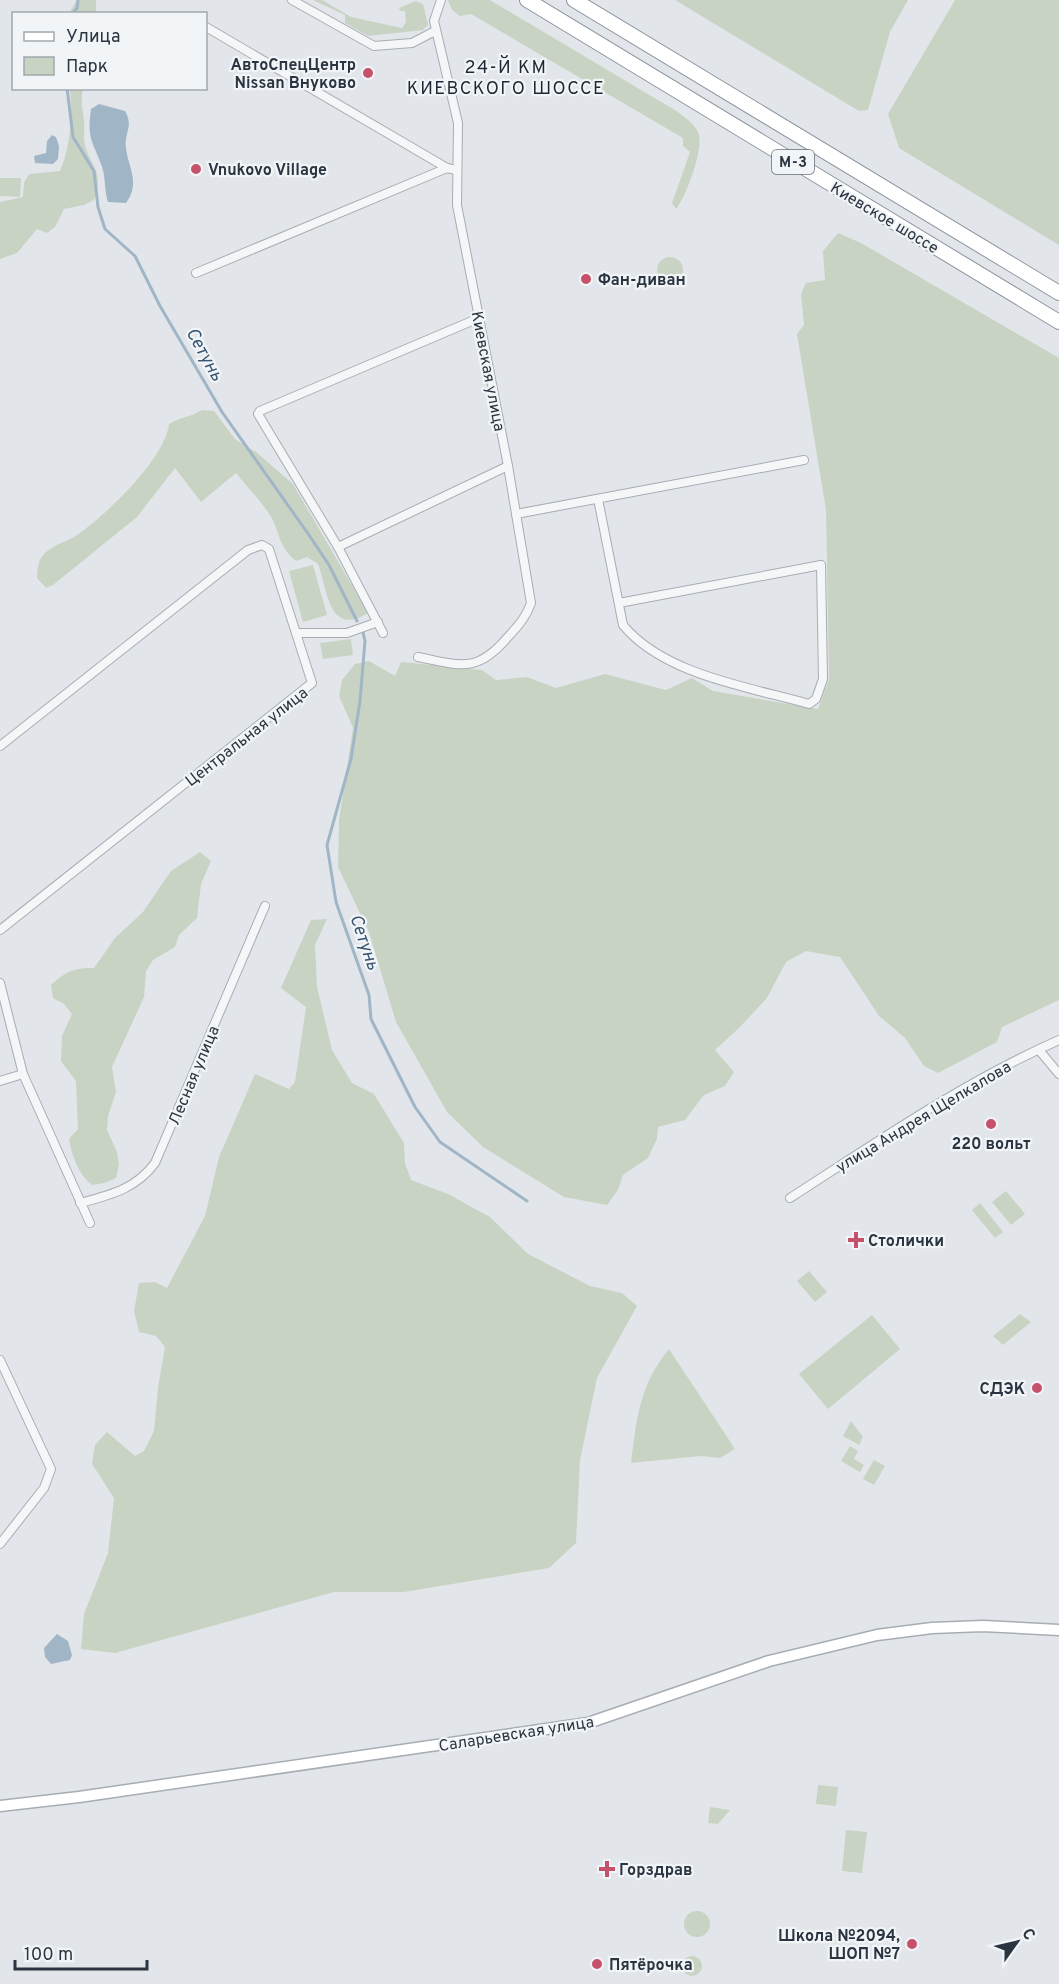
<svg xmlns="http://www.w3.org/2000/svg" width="1059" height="1984" viewBox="0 0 1059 1984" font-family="Overpass,sans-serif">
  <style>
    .green { fill: #c9d3c4 }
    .water { fill: #a0b6c7 }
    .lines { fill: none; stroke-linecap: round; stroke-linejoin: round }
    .stream { stroke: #a0b6c7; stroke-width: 3 }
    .street-casing { stroke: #a7adb4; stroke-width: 10 }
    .secondary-casing { stroke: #a7adb4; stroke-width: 13 }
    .highway-casing { stroke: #8b949f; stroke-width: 16 }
    .street { stroke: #f5f6f8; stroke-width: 8 }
    .secondary { stroke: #fff; stroke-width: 10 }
    .highway { stroke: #fff; stroke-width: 14 }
    .poi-dot { fill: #c5516b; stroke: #f2f5f7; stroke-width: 2 }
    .labels { text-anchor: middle; stroke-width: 4.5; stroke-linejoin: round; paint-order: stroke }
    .shield { fill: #f2f5f7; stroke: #676f78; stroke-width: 1.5 }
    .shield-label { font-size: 15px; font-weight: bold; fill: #2b3541 }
    .poi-label { font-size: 16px; font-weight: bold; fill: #2b3541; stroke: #f2f5f7; text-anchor: start }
    .street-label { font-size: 16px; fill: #2b3541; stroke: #f2f5f7 }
    .neighbourhood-label { font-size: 18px; letter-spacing: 1.5px; fill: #1d2632; stroke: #f2f5f7 }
    .water-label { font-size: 18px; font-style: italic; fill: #385672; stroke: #f2f5f7 }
  </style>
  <rect width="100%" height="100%" fill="#e2e6ea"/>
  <g class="green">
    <path d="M77 0H96V13H69Z"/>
    <path d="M313 0H322L351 17 402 28 406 22 405 11H400L399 8 416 1 423 4 428 25 423 30 368 36 345 23V15Z"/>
    <path d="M448 0H490L678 112C685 118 694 123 698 132 705 147 686 197 676 209L672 203 690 152 683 146V138L471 14 460 16 452 10Z"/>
    <path d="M675 0H908L890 32 868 110 859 111Z"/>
    <path d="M955 0H1059V245L899 148 888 114Z"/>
    <path d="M70 89H83C80 102 83 109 84 121 85 130 83 137 85 145 92 169 104 171 94 200L84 205 64 209 55 227 47 233 37 229 17 253 0 259V202L23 197 24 183 29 174 60 171C71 146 72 116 70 89Z"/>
    <path d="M0 178H21L20 197 0 196Z"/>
    <path d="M838 233 861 243 1059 358V1000L1002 1027 997 1042 938 1073 924 1066 905 1038 879 1016 840 957 806 951 786 962 767 998 739 1028 715 1050 734 1072 725 1086 704 1095 685 1120 658 1127 657 1139 648 1158 623 1175 618 1190 607 1205 564 1197 483 1147 447 1112 396 1022 369 932 338 867 339 820 353 728 339 696 342 680 355 664 369 661 395 676 401 662 482 670 496 680 527 677 556 688 605 674 666 690 692 678 713 691 818 709 829 679 826 510 797 334 804 325 801 294 806 283 825 280 823 251Z"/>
    <circle cx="670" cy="270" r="13"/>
    <path d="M202 410 214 411 235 439 256 452 293 484 368 613C329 637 328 592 318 564L307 557 296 561C278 546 281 535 271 517 262 502 247 487 236 473L201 502 175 468 137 517 53 585 46 588 37 578C37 569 38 560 45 553 54 544 67 542 77 535 106 515 165 459 169 424 180 417 191 417 202 410Z"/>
    <path d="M313 565 327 615 303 622 289 571Z"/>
    <path d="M351 639 353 655 323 659 320 643Z"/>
    <path d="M200 852 211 861 201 884 197 918 179 935 175 947 153 960 146 971 144 997 112 1067 116 1092 108 1116 107 1130 117 1152 119 1165 116 1178 104 1183 92 1185C79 1175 71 1154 69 1139L78 1129 76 1081 61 1061 62 1036 72 1014 64 1004 53 998 51 985C64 972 76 967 94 968L115 938 143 912 171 871Z"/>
    <path d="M327 919 315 945 317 987 332 1050 352 1083 374 1094 404 1143 405 1163 411 1180 448 1194 490 1217 528 1254 590 1286 622 1293 637 1306 597 1378 580 1460 576 1543 549 1568 404 1592H334L115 1653 81 1649 84 1614 108 1553 114 1498 92 1464 95 1445 107 1432 135 1456 144 1451 154 1431 158 1387 165 1347 156 1336 139 1332 134 1311 139 1283 155 1282 167 1288 205 1216 219 1157 255 1074 289 1089 295 1082 306 1007 281 988 311 920Z"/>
    <path d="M1006 1191 1025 1214 1011 1225 992 1202Z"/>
    <path d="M980 1203 1003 1232 995 1238 972 1210Z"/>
    <path d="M809 1271 827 1292 815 1302 797 1281Z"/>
    <path d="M1020 1314 1031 1322 1003 1345 993 1336Z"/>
    <path d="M872 1315 900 1349 828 1409 799 1374Z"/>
    <path d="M669 1349 735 1449 720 1458 701 1456 631 1463C637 1417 639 1386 669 1349Z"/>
    <path d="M851 1421 863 1437 859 1445 843 1436Z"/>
    <path d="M850 1446 858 1451 854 1459 864 1465 860 1472 841 1461Z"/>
    <path d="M874 1460 885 1466 874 1485 863 1479Z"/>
    <path d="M818 1785 838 1787 836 1806 816 1804Z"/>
    <path d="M710 1807 730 1810 718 1824 708 1823Z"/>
    <path d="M846 1830 867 1832 862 1873 842 1871Z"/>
    <circle cx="697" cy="1924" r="13"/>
    <circle cx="692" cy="1966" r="10"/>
  </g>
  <g class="water">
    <path d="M99 104 125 111C134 126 124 133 126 148 128 167 141 183 126 203L108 202C104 190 106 176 101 164 92 140 87 138 91 109Z"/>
    <path d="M52 135 56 137 59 146 58 159 53 164 35 163 34 156 46 153 47 141Z"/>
    <path d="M57 1634 68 1641 72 1655 70 1660 51 1664 45 1657 44 1648Z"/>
  </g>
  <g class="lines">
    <g class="stream">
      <path d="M72 14 77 8 78 0"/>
      <path d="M67 88 73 137 94 171 98 207 105 229 135 256 160 306 222 412 309 535 329 565 357 621"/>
      <path d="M363 632 365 641 360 701 351 759 327 845 336 902 369 995 371 1019 415 1107 440 1142 527 1201"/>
    </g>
    <defs>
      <g id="street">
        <path d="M292 0 374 46 412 43 435 31"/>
        <path d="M206 27 447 168"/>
        <path d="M196 273 447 168 456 170"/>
        <path d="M598 499 623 625C664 675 750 687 809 704L816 699 823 679 821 565 619 603"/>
        <path d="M516 514 804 460"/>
        <path d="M338 547 508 466"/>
        <path d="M296 633H347L378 622"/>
        <path d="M383 633 338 547 258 414 260 411 479 318"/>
        <path d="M418 657C460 665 476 674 507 638 517 627 526 618 531 603L508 466 457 205 458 123 434 21 441 0"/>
        <path d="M0 746 248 550 262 545 269 549 312 683 0 930"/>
        <path d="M0 983 23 1074 90 1223"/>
        <path d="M1039 1050 1059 1074"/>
        <path d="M0 1081 23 1074"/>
        <path d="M790 1198C877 1142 964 1082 1059 1040"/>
        <path d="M80 1203C110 1195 136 1189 155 1163L265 906"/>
        <path d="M0 1360 51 1469 44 1488 0 1544"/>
      </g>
      <path id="secondary" d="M0 1806 79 1797 588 1723 769 1661 877 1635 932 1628 983 1626 1059 1630"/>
      <g id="highway">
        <path d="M527 0 1059 322"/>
        <path d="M574 0 1059 293"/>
      </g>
    </defs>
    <use href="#street" class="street-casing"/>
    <use href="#secondary" class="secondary-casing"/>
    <use href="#highway" class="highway-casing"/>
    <use href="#street" class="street"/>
    <use href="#secondary" class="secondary"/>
    <use href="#highway" class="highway"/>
  </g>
  <g class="poi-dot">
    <circle cx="368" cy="73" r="6"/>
    <circle cx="196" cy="169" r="6"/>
    <circle cx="586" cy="279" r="6"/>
    <circle cx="991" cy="1124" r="6"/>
    <path d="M853 1231h6v6h6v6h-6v6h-6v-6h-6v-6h6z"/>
    <circle cx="1037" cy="1388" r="6"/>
    <path d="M604 1860h6v6h6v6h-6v6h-6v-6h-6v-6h6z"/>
    <circle cx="912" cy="1944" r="6"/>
    <circle cx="597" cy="1964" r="6"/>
  </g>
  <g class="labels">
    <rect class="shield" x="772" y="150" width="42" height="24" rx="4.5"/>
    <g class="shield-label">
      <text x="793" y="167">М-3</text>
    </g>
    <g class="poi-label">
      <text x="356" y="70" text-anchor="end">АвтоСпецЦентр<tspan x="356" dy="18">Nissan Внуково</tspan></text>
      <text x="208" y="175">Vnukovo Village</text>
      <text x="598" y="285">Фан-диван</text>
      <text x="991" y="1149" text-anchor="middle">220 вольт</text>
      <text x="868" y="1246">Столички</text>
      <text x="1025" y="1394" text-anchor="end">СДЭК</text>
      <text x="619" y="1875">Горздрав</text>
      <text x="900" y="1941" text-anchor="end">Школа №2094,<tspan x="900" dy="18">ШОП №7</tspan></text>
      <text x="609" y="1970">Пятёрочка</text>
    </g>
    <g class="street-label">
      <text transform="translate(885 217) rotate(31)" y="6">Киевское шоссе</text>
      <text transform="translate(489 371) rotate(79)" y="6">Киевская улица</text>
      <text transform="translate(246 736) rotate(-38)" y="6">Центральная улица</text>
      <text transform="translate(193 1075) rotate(-67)" y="6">Лесная улица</text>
      <text transform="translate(923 1116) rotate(-31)" y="6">улица Андрея Щелкалова</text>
      <text transform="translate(516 1733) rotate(-9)" y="6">Саларьевская улица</text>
    </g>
    <g class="neighbourhood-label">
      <text x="506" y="73">24-Й КМ<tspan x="506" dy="21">КИЕВСКОГО ШОССЕ</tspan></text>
    </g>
    <g class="water-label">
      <text transform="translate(205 354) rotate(61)" y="6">Сетунь</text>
      <text transform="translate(365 942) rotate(71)" y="6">Сетунь</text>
    </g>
  </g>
  <rect x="12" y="12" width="195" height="78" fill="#f2f5f7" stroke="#a2a8ae" stroke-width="1.5"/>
  <rect x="24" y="32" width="30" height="9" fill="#ffffff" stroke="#a2a8ae" stroke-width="1.5"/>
  <text x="66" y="42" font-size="18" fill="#2b3541">Улица</text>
  <rect x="24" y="57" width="30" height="18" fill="#c9d3c4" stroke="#a2a8ae" stroke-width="1.5"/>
  <text x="66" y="72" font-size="18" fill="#2b3541">Парк</text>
  <g transform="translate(1017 1942) rotate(56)" stroke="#f2f5f7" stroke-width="4.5" paint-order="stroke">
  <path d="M0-4.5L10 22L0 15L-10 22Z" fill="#2b3541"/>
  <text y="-9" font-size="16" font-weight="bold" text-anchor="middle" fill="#2b3541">С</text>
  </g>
  <path d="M15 1960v9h132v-9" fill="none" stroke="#2b3541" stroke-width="3"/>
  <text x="24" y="1960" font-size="18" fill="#2b3541" stroke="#f2f5f7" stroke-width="4.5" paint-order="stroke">100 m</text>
</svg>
